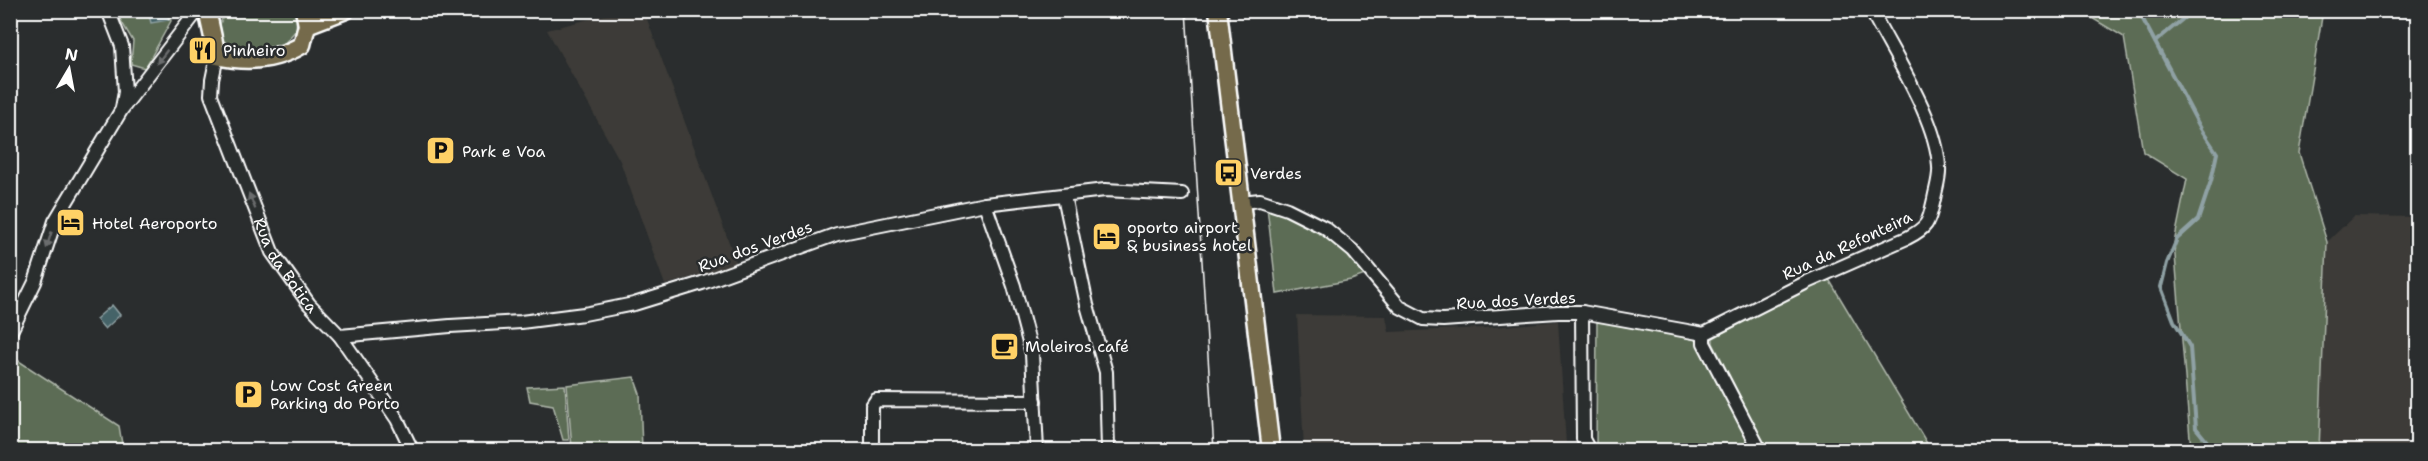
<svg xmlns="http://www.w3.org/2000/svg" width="2428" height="461" viewBox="0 0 2428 461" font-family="'Shantell Sans',sans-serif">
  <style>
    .built { fill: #3c3b37 }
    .green { fill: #5c6c55; stroke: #aeb6aa; stroke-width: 1.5 }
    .water { fill: #456367; stroke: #8fa1a4; stroke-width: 1.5 }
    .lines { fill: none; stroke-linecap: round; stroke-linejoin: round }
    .stream { stroke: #8fa1a4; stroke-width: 4 }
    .minor-casing { stroke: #fff; stroke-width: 16 }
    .major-casing { stroke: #fff; stroke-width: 21 }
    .minor { stroke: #2a2d2e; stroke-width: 12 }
    .major { stroke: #746b4b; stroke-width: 16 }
    .tram { stroke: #fff; stroke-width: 1.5 }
    .oneway { fill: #6a6c6d }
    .labels { text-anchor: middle; stroke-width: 5; stroke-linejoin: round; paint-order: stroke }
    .poi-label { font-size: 16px; fill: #fff; stroke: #2a2d2e; text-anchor: start }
    .street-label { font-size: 16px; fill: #fff; stroke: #2a2d2e }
  </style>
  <rect width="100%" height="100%" fill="#2a2d2e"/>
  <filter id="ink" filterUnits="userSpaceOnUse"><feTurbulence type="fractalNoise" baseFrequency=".0167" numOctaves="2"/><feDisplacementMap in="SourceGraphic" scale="12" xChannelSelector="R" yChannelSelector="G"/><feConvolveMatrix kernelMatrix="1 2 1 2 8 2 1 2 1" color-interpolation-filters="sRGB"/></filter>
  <g filter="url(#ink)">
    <g class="built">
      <path d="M620 11H644L737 264 665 285 620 161 547 30Z"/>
      <path d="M2354 216 2417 217V450H2319L2327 242Z"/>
      <path d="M1297 315 1386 316 1389 332 1484 328 1558 321 1566 444 1559 450H1304Z"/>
    </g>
    <g class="green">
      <path d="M294 10 297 13 296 30 284 44 263 49 238 50 222 40 220 24 225 11Z"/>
      <path d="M115 11H169L171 21 145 68 131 64 133 41Z"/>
      <path d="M2080 11H2323L2299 153 2327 242 2319 450H2191L2174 243 2187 179 2143 152 2124 37Z"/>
      <path d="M1267 207 1300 221 1341 244 1365 275 1351 280 1277 294Z"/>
      <path d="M1827 276 1931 450H1767L1713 343V338Z"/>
      <path d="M1597 320 1697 334 1753 450H1596Z"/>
      <path d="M11 356 119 426 123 450H11Z"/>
      <path d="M634 377 640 394 642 450H607L606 447 572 449 567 385Z"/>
      <path d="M565 385 569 440H563L553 405 530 401 527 387Z"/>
    </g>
    <g class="water">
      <path d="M167 12 169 20 151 23 149 15Z"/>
      <path d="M112 305 120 315 105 329 96 319Z"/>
    </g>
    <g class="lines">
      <g class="stream">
        <path d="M2138 10 2201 129 2217 153 2211 181 2198 220 2177 239 2167 263 2161 287 2174 321 2190 347 2196 428 2214 450"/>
        <path d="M2155 42 2184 18 2188 10"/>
      </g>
      <defs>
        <g id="minor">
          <path d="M108 10 122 46 125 92 122 108"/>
          <path id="s1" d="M217 56 212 80 211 95 272 252 309 304 340 336 397 419 412 450"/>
          <path d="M1064 196 1087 305 1106 372 1108 450"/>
          <path d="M1241 202 1260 200 1287 209 1325 228 1353 251 1400 307 1423 319 1443 320 1558 312H1582L1704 334"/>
          <path d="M985 204 1014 286 1032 354 1037 450"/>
          <path d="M1582 312 1583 439 1589 450"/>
          <path d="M10 333 35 282 55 221 122 109 198 10"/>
          <path d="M1704 334 1807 282 1907 238C1929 227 1929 221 1934 199 1936 188 1940 177 1939 167 1937 119 1893 54 1871 10"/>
          <path d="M1704 334V343L1760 450"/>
          <path d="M340 336 450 326 521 322 584 314 634 304 702 283 837 234 985 204 1105 190 1182 194"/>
          <path d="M872 450V406L876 400 1035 401"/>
        </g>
        <g id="major">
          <path d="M207 10 217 56C247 63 275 61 302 45L307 25 304 10"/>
          <path d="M1218 10 1271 450"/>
          <path d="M307 25 346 10"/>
        </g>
      </defs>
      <use href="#minor" class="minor-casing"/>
      <use href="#major" class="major-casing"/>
      <use href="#minor" class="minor"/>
      <use href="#major" class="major"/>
      <path class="tram" d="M1186 10 1214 450"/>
    </g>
    <defs><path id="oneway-solid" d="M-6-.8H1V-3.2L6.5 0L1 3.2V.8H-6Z" transform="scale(1.5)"/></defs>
    <g class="oneway">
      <use href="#oneway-solid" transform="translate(162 57) rotate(127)"/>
      <use href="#oneway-solid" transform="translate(252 201) rotate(-112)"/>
      <use href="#oneway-solid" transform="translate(49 240) rotate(108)"/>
    </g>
  </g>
  <defs>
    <symbol id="restaurant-square" viewBox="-11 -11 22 22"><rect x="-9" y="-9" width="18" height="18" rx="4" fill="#ffd166" stroke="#2a2d2e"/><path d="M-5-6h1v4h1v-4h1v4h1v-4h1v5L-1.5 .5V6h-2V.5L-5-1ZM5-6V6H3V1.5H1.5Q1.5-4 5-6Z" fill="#111"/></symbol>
    <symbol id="parking-square" viewBox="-11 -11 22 22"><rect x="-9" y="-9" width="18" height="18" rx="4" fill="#ffd166" stroke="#2a2d2e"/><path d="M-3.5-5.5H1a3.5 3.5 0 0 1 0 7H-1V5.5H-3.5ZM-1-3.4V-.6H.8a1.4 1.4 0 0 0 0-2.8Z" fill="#111"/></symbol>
    <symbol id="bus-square" viewBox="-11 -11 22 22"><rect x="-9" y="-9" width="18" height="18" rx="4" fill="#ffd166" stroke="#2a2d2e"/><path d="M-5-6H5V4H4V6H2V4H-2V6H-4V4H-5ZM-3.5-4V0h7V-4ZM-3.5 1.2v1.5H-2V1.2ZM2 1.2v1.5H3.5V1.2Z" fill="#111"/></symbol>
    <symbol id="hotel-square" viewBox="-11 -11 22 22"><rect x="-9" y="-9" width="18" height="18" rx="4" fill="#ffd166" stroke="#2a2d2e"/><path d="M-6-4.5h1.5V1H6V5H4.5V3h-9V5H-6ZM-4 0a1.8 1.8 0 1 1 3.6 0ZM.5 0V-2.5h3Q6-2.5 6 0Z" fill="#111"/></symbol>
    <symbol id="cafe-square" viewBox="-11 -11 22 22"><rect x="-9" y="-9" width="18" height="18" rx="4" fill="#ffd166" stroke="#2a2d2e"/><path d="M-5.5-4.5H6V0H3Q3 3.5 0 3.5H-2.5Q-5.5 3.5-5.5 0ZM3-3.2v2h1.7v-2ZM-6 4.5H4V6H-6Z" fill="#111"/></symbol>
  </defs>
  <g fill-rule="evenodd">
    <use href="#restaurant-square" x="186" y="34" width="33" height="33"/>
    <use href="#parking-square" x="424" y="134" width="33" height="33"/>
    <use href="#bus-square" x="1212" y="156" width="33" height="33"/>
    <use href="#hotel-square" x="54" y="206" width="33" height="33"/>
    <use href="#hotel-square" x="1090" y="220" width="33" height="33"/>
    <use href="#cafe-square" x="988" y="330" width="33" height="33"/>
    <use href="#parking-square" x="232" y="378" width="33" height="33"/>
  </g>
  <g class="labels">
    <g class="poi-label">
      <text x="223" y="56">Pinheiro</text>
      <text x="462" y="157">Park e Voa</text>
      <text x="1250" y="179">Verdes</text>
      <text x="92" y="229">Hotel Aeroporto</text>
      <text x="1127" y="233">oporto airport<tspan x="1127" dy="18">&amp; business hotel</tspan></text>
      <text x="1025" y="352">Moleiros café</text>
      <text x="270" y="391">Low Cost Green<tspan x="270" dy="18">Parking do Porto</tspan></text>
    </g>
    <g class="street-label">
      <text transform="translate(1847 245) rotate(-25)" y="6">Rua da Refonteira</text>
      <text transform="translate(755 246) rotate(-20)" y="6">Rua dos Verdes</text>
      <text dy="6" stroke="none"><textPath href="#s1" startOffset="226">Rua da Botica</textPath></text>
      <text transform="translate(1516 300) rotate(-3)" y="6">Rua dos Verdes</text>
    </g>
  </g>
  <rect width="2428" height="461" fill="none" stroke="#2a2d2e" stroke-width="36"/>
  <rect x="18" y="18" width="2392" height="425" fill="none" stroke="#fff" stroke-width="2" filter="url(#ink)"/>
  <g transform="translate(69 69) rotate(10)" stroke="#2a2d2e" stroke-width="4.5" paint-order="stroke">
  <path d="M0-4.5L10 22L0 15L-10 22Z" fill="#ffffff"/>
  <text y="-9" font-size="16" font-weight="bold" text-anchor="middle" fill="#ffffff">N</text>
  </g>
</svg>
